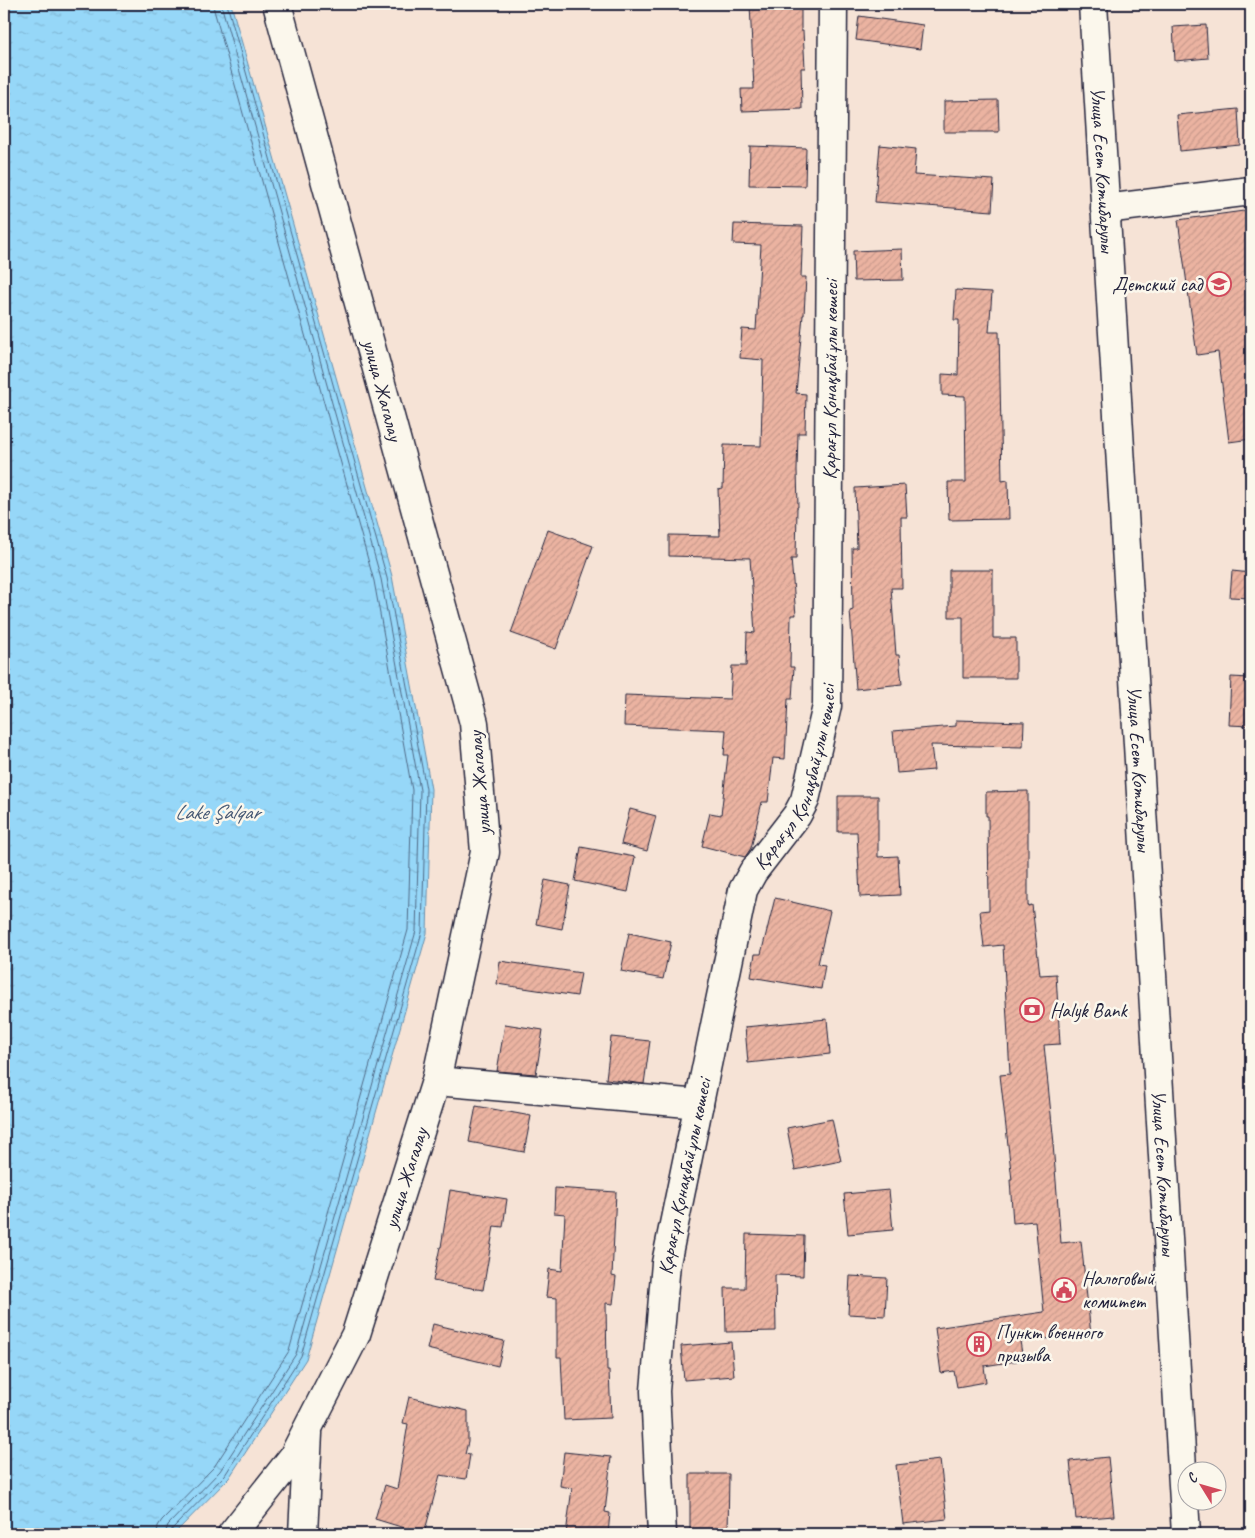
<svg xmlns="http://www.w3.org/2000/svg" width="1255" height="1538" viewBox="0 0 1255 1538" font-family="Caveat,sans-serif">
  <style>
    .water { fill: url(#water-ripples); stroke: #688fac }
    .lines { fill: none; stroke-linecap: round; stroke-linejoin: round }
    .shore { stroke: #506a87; stroke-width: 1 }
    .building { fill: url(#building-hatch); stroke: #22223b }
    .minor-casing { stroke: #22223b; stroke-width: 31 }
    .major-casing { stroke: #22223b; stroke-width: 31 }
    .minor { stroke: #fbf7ec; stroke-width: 28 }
    .major { stroke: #fbf7ec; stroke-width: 28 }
    .labels { text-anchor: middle; stroke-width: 5; stroke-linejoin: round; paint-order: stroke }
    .street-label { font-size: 20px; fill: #22223b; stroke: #fbf7ec }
    .poi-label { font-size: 20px; fill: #22223b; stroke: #fbf7ec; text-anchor: start }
    .water-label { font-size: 21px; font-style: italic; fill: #455874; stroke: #fbf7ec }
  </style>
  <defs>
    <pattern id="water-ripples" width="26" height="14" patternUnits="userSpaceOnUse" patternTransform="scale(1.25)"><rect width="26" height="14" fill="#96d7f8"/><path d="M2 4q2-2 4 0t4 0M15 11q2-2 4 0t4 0" fill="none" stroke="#81b8d6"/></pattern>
    <pattern id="building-hatch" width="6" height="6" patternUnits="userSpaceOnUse" patternTransform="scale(1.25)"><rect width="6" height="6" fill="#ebb3a1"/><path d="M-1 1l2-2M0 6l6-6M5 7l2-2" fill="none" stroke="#c99a8c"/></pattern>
  </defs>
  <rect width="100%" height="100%" fill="#f6e3d6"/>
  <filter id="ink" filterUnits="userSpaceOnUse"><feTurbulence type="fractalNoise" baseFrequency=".02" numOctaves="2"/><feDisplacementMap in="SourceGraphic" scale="10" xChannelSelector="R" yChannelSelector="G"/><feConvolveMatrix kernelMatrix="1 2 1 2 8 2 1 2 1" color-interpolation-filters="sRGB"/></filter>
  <g filter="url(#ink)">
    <path class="water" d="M4 4H231L392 576 431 789 427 933 306 1359 229 1478 174 1534H4Z"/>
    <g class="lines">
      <g class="shore">
        <path d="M157 1534 158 1526 162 1520 214 1467 289 1351 408 930 412 790 374 581 214 10 213 4"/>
        <path d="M165 1534 168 1525 220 1471 296 1354 416 931 420 790 381 579 221 4"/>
        <path d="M171 1534 172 1529 225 1475 301 1356 422 932 426 789 387 578 227 4"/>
      </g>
    </g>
    <g class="building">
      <path d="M750 4H801V31H803L805 68H801L802 109 742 111 741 89H754Z"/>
      <path d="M859 16 923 25 920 49 856 40Z"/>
      <path d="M1206 25 1208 58 1175 61 1173 27Z"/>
      <path d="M998 100 999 132H944V101Z"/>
      <path d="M1238 109 1240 145 1180 151 1177 115Z"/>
      <path d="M880 145 916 149 914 175 994 180 992 211 875 202Z"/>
      <path d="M750 146 806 148 805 186 749 185Z"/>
      <path d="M1251 210V439L1229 442 1218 352 1197 355 1178 220Z"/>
      <path d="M734 224 803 226 801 277H806L804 315H803L796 393 806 394 805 433H798L797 470 798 507H797L796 559H791L796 615H791L790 667H794L792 699H788L785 759 773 758 768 802H762L751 848 745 857 702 846 710 813 721 815 728 755H724L726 730 624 726 625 695 730 699 732 666H746L747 632 755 633 750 558 669 556V535L720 536 718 489 723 488 724 445 761 446 763 360 740 358 742 329 756 330 761 245 733 244Z"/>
      <path d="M902 249 903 280 854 281 853 251Z"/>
      <path d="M956 290 992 292 989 332H999L1002 481 1008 480 1009 519 949 520 948 482H966L965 396 942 395V374L958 375 959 320H954Z"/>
      <path d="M905 485 907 517H901L902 588H891L896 655H899L902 684 856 689 850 611 853 610 852 548H857L855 488Z"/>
      <path d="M548 530 593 546 556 649 511 633Z"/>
      <path d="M949 570H993V638H1016V678H963V617H949Z"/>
      <path d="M1232 571 1251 573V598L1230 597Z"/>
      <path d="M1231 677 1251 678V726L1229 725Z"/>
      <path d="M956 720 1024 722 1023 747 931 745 934 770 897 773 893 731 956 726Z"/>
      <path d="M1028 791V906L1032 905 1040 975 1056 974 1060 1044 1044 1045 1054 1144H1053L1061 1243 1081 1241 1091 1335 1020 1341 1023 1360 984 1366 986 1382 957 1387 954 1371 941 1373 935 1328 1044 1312 1035 1221 1013 1223 1010 1180H1012L1000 1075 1010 1074 1003 945 984 947 980 911 989 910 988 816H986V792Z"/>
      <path d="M838 796H878V857L898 856 900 895 860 897 857 832H838Z"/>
      <path d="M630 809 656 816 647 851 621 844Z"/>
      <path d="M581 847 635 857 628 892 575 881Z"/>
      <path d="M545 880 570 885 562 929 536 924Z"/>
      <path d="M775 898 830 911 818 964 825 965 821 989 751 977 755 954H761Z"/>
      <path d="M629 933 671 942 663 979 621 971Z"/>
      <path d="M500 961 581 973 577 996 497 984Z"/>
      <path d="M827 1019 830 1054 748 1063 745 1027Z"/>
      <path d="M505 1024 543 1030 536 1074 497 1071Z"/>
      <path d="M611 1037 650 1041 644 1084 606 1079Z"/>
      <path d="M476 1106 531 1116 524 1152 469 1142Z"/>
      <path d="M832 1119 841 1161 795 1170 787 1128Z"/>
      <path d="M555 1188 616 1192 612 1276 616 1277 613 1304 606 1303 607 1371H609L611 1418 564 1420 561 1357H557V1298L546 1297 549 1269 562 1271 565 1214 554 1213Z"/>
      <path d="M450 1190 507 1199 503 1227 494 1226 483 1290 433 1281 440 1247H441Z"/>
      <path d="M889 1190 893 1230 848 1234 844 1194Z"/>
      <path d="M746 1234 804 1236 803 1276 775 1275 776 1331 726 1332 725 1288H745Z"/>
      <path d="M850 1276 887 1278 885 1316 848 1314Z"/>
      <path d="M433 1324 504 1341 498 1366 427 1349Z"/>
      <path d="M731 1342 734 1376 684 1380 681 1346Z"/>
      <path d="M409 1397 468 1411V1442L465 1454 470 1455 466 1479 440 1475 424 1534 375 1519 385 1485 397 1489 408 1424 403 1423Z"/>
      <path d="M564 1452 611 1457 605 1512 610 1513 608 1534H566L572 1488 560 1486Z"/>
      <path d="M1108 1457 1114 1516 1076 1519 1070 1461Z"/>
      <path d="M940 1460 947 1519 903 1524 896 1465Z"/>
      <path d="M690 1474H729L728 1534H690Z"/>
    </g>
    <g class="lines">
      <defs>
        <g id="minor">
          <path d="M1105 209 1251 191"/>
          <path d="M436 1081 699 1104"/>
          <path id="s1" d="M232 1534 293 1457 356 1334 436 1081 485 852 474 723 277 4"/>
          <path d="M303 1534 308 1433"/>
          <path id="s2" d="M662 1534 655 1391 666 1263 743 890 753 872 797 815 805 800 827 706 833 4"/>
        </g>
        <g id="major">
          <path id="s3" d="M1093 4 1186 1534"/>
        </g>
      </defs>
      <use href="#minor" class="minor-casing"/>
      <use href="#major" class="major-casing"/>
      <use href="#minor" class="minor"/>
      <use href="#major" class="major"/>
    </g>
  </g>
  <defs>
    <symbol id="school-ring" viewBox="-11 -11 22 22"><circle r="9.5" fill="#fbf7ec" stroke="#d1495b" stroke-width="1.5"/><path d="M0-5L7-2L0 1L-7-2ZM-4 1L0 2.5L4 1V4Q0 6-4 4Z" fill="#d1495b"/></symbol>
    <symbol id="bank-ring" viewBox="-11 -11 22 22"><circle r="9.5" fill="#fbf7ec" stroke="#d1495b" stroke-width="1.5"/><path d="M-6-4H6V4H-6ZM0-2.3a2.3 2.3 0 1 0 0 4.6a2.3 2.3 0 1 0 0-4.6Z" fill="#d1495b"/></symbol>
    <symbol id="civic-ring" viewBox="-11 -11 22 22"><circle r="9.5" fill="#fbf7ec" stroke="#d1495b" stroke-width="1.5"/><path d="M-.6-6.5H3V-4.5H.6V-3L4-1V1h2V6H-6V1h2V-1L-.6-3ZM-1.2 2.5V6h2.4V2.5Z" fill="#d1495b"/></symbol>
    <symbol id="building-ring" viewBox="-11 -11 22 22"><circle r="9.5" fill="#fbf7ec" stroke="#d1495b" stroke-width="1.5"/><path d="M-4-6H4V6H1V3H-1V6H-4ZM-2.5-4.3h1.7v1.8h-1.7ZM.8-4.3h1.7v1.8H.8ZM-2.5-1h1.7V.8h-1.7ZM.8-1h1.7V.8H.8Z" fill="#d1495b"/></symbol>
  </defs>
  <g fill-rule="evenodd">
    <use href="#school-ring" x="1205" y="270" width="28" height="28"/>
    <use href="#bank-ring" x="1018" y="996" width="28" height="28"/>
    <use href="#civic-ring" x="1050" y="1276" width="28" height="28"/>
    <use href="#building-ring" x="965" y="1330" width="28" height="28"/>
  </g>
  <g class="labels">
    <g class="street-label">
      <text dy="7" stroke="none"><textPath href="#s3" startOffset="166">Улица Есет Котибарулы</textPath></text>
      <text dy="7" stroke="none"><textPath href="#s2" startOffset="1185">Қарағұл Қонақбайұлы көшесі</textPath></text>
      <text transform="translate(383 390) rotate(75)" y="7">улица Жагалау</text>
      <text dy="7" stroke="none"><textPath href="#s3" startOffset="766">Улица Есет Котибарулы</textPath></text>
      <text dy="7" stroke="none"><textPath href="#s2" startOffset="780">Қарағұл Қонақбайұлы көшесі</textPath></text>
      <text transform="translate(479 783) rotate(-95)" y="7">улица Жагалау</text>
      <text dy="7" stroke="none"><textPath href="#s3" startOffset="1171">Улица Есет Котибарулы</textPath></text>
      <text dy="7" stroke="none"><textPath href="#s2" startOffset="360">Қарағұл Қонақбайұлы көшесі</textPath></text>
      <text dy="7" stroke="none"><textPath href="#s1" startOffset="400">улица Жагалау</textPath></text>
    </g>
    <g class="poi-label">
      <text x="1202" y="291" text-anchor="end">Детский сад</text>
      <text x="1050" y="1017">Halyk Bank</text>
      <text x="1082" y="1285">Налоговый<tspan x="1082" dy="23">комитет</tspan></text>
      <text x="996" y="1339">Пункт военного<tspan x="996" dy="23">призыва</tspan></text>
    </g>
    <g class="water-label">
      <text x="217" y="819">Lake Şalqar</text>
    </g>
  </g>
  <rect width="1255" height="1538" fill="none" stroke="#fbf7ec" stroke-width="20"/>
  <rect x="10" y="10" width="1235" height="1518" fill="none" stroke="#22223b" stroke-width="2" filter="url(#ink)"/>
  <g transform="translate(1202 1486) rotate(307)"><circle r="24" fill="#fbf7ec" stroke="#a4a2a5"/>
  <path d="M0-4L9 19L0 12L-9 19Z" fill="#d1495b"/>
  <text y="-8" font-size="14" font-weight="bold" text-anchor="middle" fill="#22223b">С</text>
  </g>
</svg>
